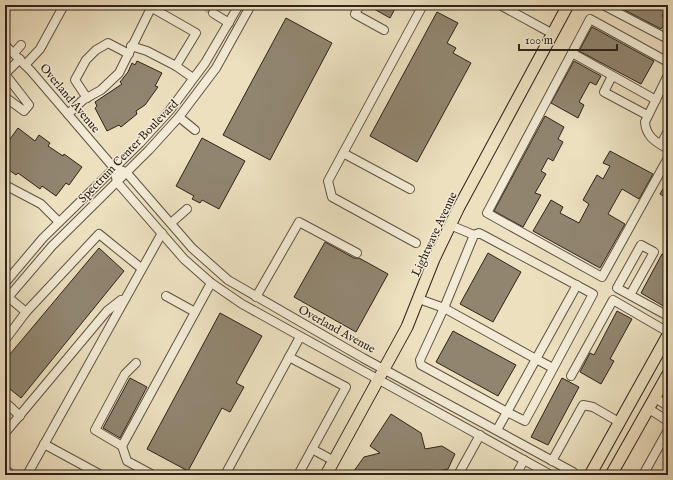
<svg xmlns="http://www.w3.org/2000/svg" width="673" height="480" viewBox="0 0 673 480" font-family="'IM FELL English',serif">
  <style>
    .building { fill: #918570; stroke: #2f221b }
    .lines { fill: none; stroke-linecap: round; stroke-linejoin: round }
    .minor-tunnel { stroke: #c6ba9e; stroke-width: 8; stroke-dasharray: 8 4; stroke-linecap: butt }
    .minor-casing { stroke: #5e5244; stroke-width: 10 }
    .major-casing { stroke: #2f221b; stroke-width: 13 }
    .path { stroke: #2f221b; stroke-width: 1; stroke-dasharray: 3 2; stroke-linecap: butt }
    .minor { stroke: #f3ebd5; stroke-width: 8 }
    .major { stroke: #ece0bf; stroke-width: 11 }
    .labels { text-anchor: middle; stroke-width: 3; stroke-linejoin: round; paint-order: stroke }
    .street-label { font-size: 12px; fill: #2f221b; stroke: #f3ebd5 }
  </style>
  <rect width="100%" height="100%" fill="#ece0bf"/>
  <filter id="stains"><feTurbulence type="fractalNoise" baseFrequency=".005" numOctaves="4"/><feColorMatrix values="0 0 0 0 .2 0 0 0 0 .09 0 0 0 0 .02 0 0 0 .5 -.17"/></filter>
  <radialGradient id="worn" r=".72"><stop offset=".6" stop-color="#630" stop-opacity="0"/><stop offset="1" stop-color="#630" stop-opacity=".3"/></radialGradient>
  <g class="building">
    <path d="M367 5H397L390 18Z"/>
    <path d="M615 5H668L662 16 668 19 661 29Z"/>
    <path d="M437 12 458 23 447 43 456 48 453 53 471 63 417 162 370 136Z"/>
    <path d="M286 18 332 43 270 160 223 135Z"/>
    <path d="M592 27 654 61 641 84 579 51Z"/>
    <path d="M137 61 162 73 155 86 158 87 145 105 136 111 137 114 121 127 119 125 107 131 95 108 97 106 95 102 122 84 120 82 128 72 132 63 135 65Z"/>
    <path d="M574 61 601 76 596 85 590 82 579 102 584 105 578 118 551 103Z"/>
    <path d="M545 116 564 127 558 139 563 142 553 161 548 158 541 171 546 174 535 193 541 195 523 227 494 211Z"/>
    <path d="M18 128 35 141 39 135 50 143 48 146 63 156 64 154 82 167 69 185 66 183 56 196 42 186 40 189 18 173 16 175 5 167V146Z"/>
    <path d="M202 138 245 161 219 209 202 200 200 203 192 199 194 196 176 186Z"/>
    <path d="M610 151 653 174 639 199 622 189 608 214 625 224 600 268 533 231 551 200 563 207 560 213 579 223 589 204 583 200 597 175 603 179 610 166 603 163Z"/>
    <path d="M668 180V199L660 194Z"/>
    <path d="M325 242 354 258H359L388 274 356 332 294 297Z"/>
    <path d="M99 248 124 271 21 398 5 385V360Z"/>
    <path d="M488 253 521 272 493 322 460 304Z"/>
    <path d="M662 254 668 257V301L665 307 641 293Z"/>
    <path d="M617 311 632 319 610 359 614 361 601 384 580 372 590 353 594 355Z"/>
    <path d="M220 313 262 336 236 383 244 387 230 412 222 408 188 471 147 449Z"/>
    <path d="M453 331 516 365 498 396 436 362Z"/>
    <path d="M130 378 147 387 120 438 103 428Z"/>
    <path d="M562 378 579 387 548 445 531 437Z"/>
    <path d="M391 414 421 433 425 449 442 446 455 454 448 469 430 473V475H351L364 457 380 453 370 446Z"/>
  </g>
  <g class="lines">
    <path class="minor-tunnel" d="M207 5 206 7 213 13"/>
    <defs>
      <g id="minor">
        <path d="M147 5 196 33 176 66 193 78"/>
        <path d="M360 5 355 14 384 30"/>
        <path d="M500 5 553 34"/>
        <path d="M603 5 668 39"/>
        <path d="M213 13 229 23"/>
        <path d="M5 45 31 71 114 168 117 182 184 259 210 282 242 304 551 475"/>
        <path d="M131 46 147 51 176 66"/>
        <path d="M14 53 21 45"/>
        <path d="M572 53 656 100"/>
        <path d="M668 62 590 19 487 213 602 277 668 158"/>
        <path d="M25 65 40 49 64 5"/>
        <path d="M5 74 29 105 24 111 5 97"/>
        <path d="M5 74 20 59"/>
        <path d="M668 75 645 122C646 137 656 142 668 149"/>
        <path d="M612 76 604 92 647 115"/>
        <path d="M87 98 75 80 86 60 96 50 108 43 129 54"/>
        <path d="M68 114 83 100 101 90 119 73 151 8"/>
        <path d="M179 117 195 130"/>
        <path d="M668 121V122"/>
        <path d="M661 144 668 131"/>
        <path d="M343 153 410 189"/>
        <path d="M114 168 126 172 192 248 228 280 363 358 573 472 575 475"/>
        <path d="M5 185 41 204 59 222"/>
        <path d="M171 223 187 209"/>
        <path d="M474 235 479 233 483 235 593 294 525 421 507 412 536 359 444 308 420 360 421 365 507 412 497 430"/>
        <path d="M416 243 332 197 328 181 423 5"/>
        <path d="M5 283 43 238 140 143 170 110 205 63 239 5"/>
        <path d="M9 293 8 297 26 312"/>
        <path d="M630 295 654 252 641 245 617 288 668 316"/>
        <path d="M166 296 195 312"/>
        <path d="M256 297 299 222 357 253"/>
        <path d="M419 299 444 308 474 235 450 225"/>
        <path d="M5 301 52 246 149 150 179 117 216 68 251 5"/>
        <path d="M5 340 26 312 99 234 141 268"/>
        <path d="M289 357 346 387 298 475"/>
        <path d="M553 368 536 359 577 285"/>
        <path d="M571 376 613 300 668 332"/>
        <path d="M655 398 668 406"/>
        <path d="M5 402 20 416"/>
        <path d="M649 409 668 421"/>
        <path d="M5 433 107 311 121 300"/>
        <path d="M44 444 101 475"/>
        <path d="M122 446 95 430 125 374 136 363"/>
        <path d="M312 449 334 461"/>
        <path d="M552 461 583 405 593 407 619 422"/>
        <path d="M5 469 12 475"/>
        <path d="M27 475 162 233"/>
        <path d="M153 475 127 461 122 446 211 283"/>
        <path d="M225 475 300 337"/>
        <path d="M458 475 480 435"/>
        <path d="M516 475 524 460"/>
        <path d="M643 475 668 430"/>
      </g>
      <g id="major">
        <path d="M326 475 407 327 434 259 458 209 568 5"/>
        <path d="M590 475 668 335"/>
        <path d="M611 475 668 374"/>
      </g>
    </defs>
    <use href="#minor" class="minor-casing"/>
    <use href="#major" class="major-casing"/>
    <path class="path" d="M359 337 356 341 369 348 367 352"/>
    <use href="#minor" class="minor"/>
    <use href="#major" class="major"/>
  </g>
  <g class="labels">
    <g class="street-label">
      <text transform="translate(70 98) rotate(50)" y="4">Overland Avenue</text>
      <text transform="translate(128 151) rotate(-46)" y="4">Spectrum Center Boulevard</text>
      <text transform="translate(434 234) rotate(-65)" y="4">Lightwave Avenue</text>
      <text transform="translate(337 329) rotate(29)" y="4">Overland Avenue</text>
    </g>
  </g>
  <rect width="673" height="480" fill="none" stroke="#ece0bf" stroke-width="20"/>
  <rect x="6" y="6" width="661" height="468" fill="none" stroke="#2f221b" stroke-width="2"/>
  <rect x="10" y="10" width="653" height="460" fill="none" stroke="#2f221b"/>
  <path d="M519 44v6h98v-6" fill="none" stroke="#2f221b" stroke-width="2"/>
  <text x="525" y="44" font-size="12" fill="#2f221b" stroke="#f3ebd5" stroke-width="3" paint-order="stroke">100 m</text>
  <rect width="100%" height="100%" filter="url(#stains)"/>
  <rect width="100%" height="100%" fill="url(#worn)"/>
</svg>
